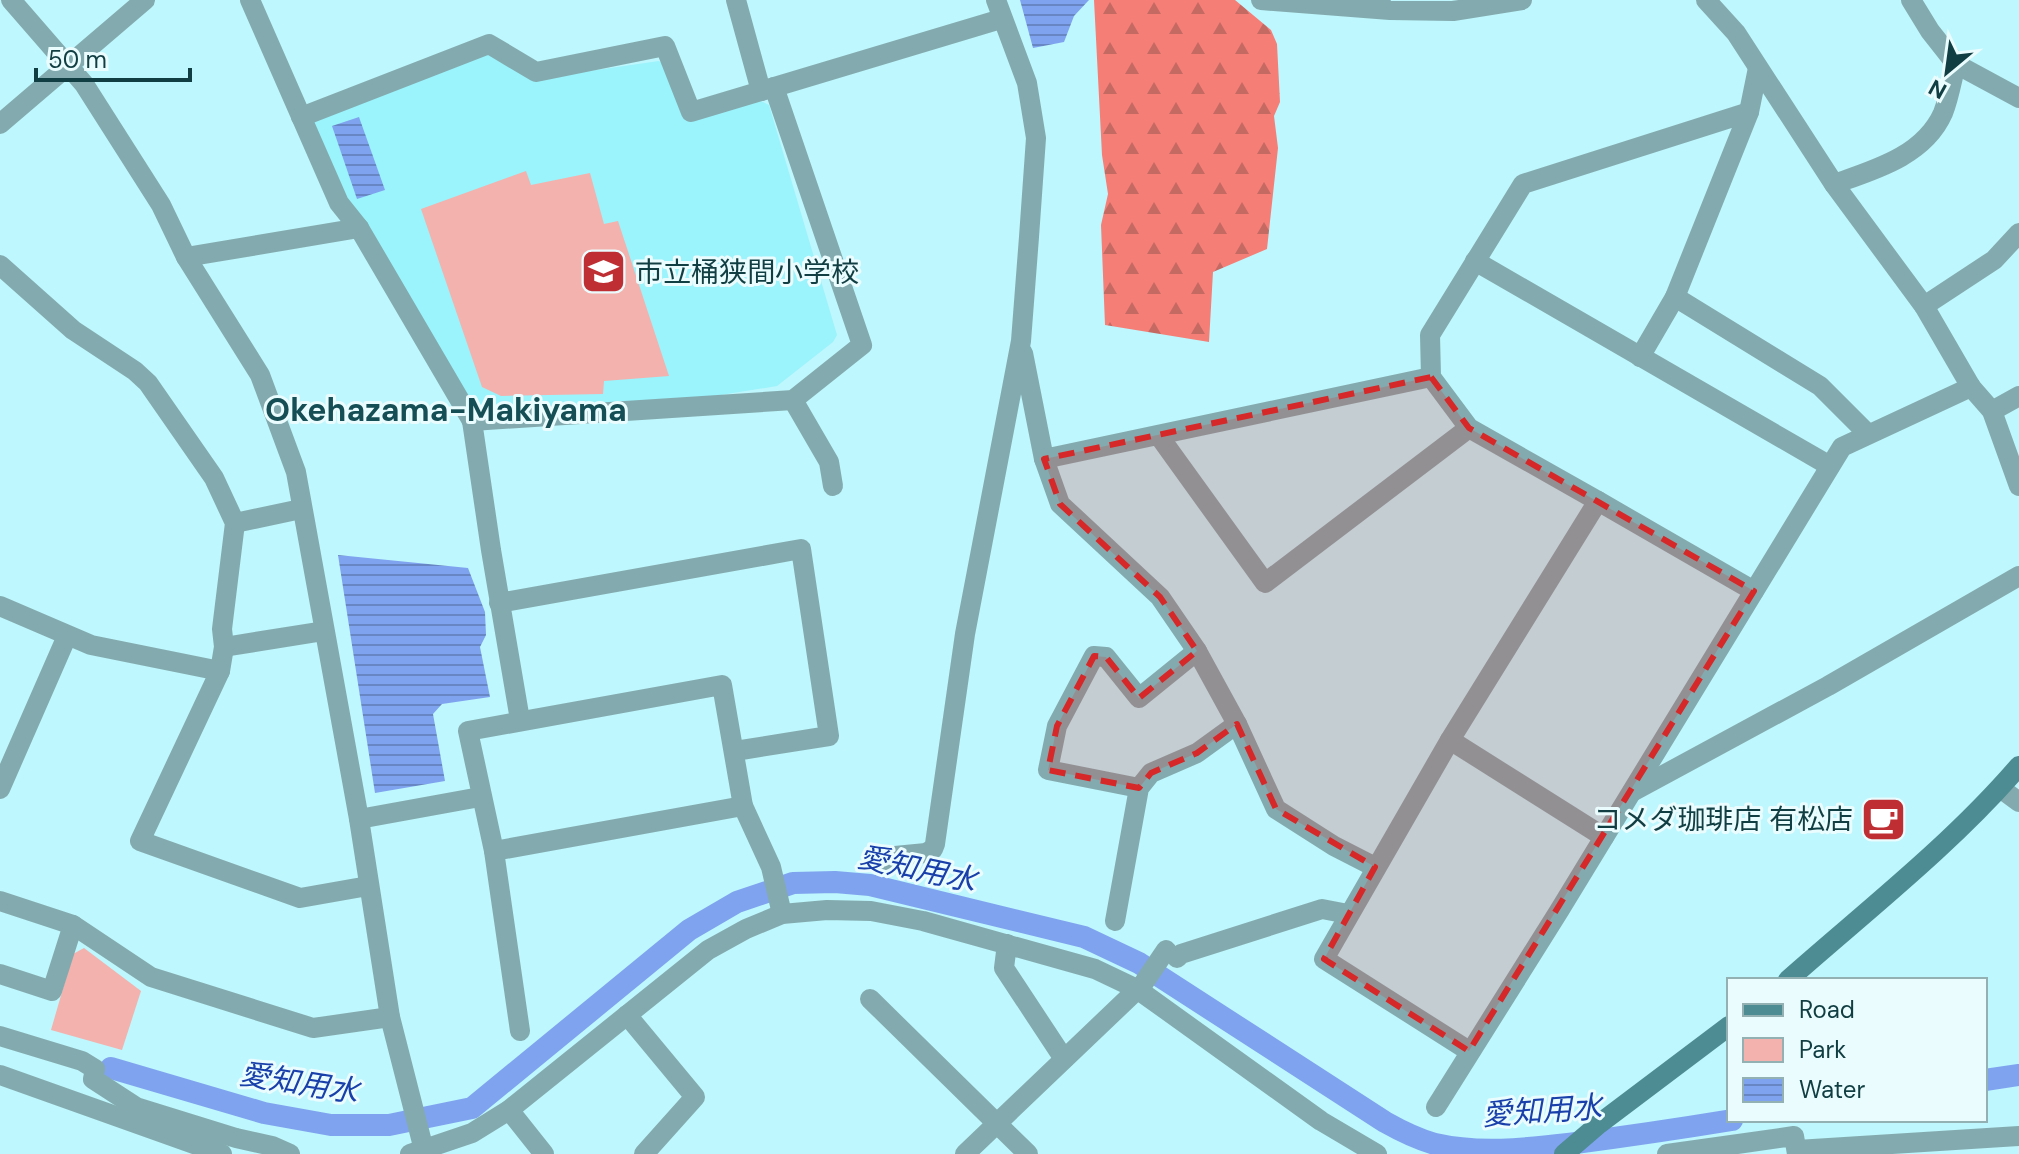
<svg xmlns="http://www.w3.org/2000/svg" width="2019" height="1154" viewBox="0 0 2019 1154" font-family="'DM Sans','Noto Sans JP',sans-serif">
  <style>
    .built { fill: #9bf3fc }
    .forest { fill: url(#forest-firs) }
    .green { fill: #f3b2ad }
    .water { fill: url(#water-rules) }
    .lines { fill: none; stroke-linecap: round; stroke-linejoin: round }
    .canal { stroke: #7fa3ef; stroke-width: 22 }
    .minor { stroke: #83abaf; stroke-width: 20 }
    .tertiary { stroke: #83abaf; stroke-width: 20 }
    .secondary { stroke: #4d8c92; stroke-width: 20 }
    .marked { fill: #d62828; fill-opacity: 0.2; stroke: #d62828; stroke-width: 6; stroke-dasharray: 16 10; stroke-linejoin: round }
    .labels { text-anchor: middle; stroke-width: 6; stroke-linejoin: round; paint-order: stroke }
    .poi-label { font-size: 28px; fill: #113e42; stroke: #eafcfe; text-anchor: start }
    .water-label { font-size: 30px; font-style: italic; fill: #183faa; stroke: #eafcfe }
    .quarter-label { font-size: 32px; font-weight: bold; fill: #154e54; stroke: #eafcfe }
  </style>
  <defs>
    <pattern id="forest-firs" width="22" height="20" patternUnits="userSpaceOnUse" patternTransform="scale(2)"><rect width="22" height="20" fill="#f57e77"/><path d="M5 1l3.5 6h-7zM16 11l3.5 6h-7z" fill="#c56963"/></pattern>
    <pattern id="water-rules" width="6" height="5" patternUnits="userSpaceOnUse" patternTransform="scale(2)"><rect width="6" height="5" fill="#7fa3ef"/><path d="M0 2.5h6" fill="none" stroke="#6786c3"/></pattern>
  </defs>
  <rect width="100%" height="100%" fill="#bef7fd"/>
  <path class="built" d="M487 54 533 79 659 61 668 67 686 121 759 100 769 105 837 335 833 342 777 386 702 398 484 413 474 405 351 209 310 123Z"/>
  <path class="forest" d="M1094 0H1235L1271 30 1277 44 1280 102 1274 116 1278 148 1267 249 1213 272 1209 342 1105 325 1101 225 1108 194 1102 155Z"/>
  <g class="green">
    <path d="M526 171 531 185 590 173 604 224 618 221 669 376 604 381 603 394 501 396 482 387 421 209Z"/>
    <path d="M84 948 141 991 122 1050 51 1030 73 954Z"/>
  </g>
  <g class="water">
    <path d="M1020 0H1089L1074 16 1064 42 1033 48Z"/>
    <path d="M359 117 385 190 357 199 332 126Z"/>
    <path d="M338 555 468 568 485 612 486 635 480 647 490 697 442 704 433 714 445 781 375 793Z"/>
  </g>
  <g class="lines">
    <g class="canal">
      <path d="M111 1068 264 1113 331 1125H389L472 1108 689 930 737 902 793 883 835 882 870 885 1084 937 1139 963 1385 1122C1401 1131 1417 1139 1435 1144 1478 1154 1525 1149 1568 1144 1623 1137 1677 1129 1732 1120"/>
      <path d="M1985 1080 2019 1075"/>
    </g>
    <g class="minor">
      <path d="M11 0 84 84 161 205 186 257 260 375 296 472 359 819 390 1017 425 1154"/>
      <path d="M250 0 339 203 359 228 472 421 793 400 862 345 774 87"/>
      <path d="M736 0 761 91"/>
      <path d="M1261 0 1390 10 1453 11 1522 0"/>
      <path d="M1706 0 1736 33 1834 184 1924 306 1971 387 1992 411 2019 486"/>
      <path d="M1911 0 1930 31 1956 64 2019 98"/>
      <path d="M301 117 489 44 536 72 665 46 691 112 1001 19"/>
      <path d="M1834 184C1874 170 1924 156 1943 113 1949 98 1952 80 1956 64"/>
      <path d="M186 257 359 228"/>
      <path d="M1475 261 1830 466"/>
      <path d="M0 265 73 330 135 371 148 383 214 478 235 523 222 629 224 647 220 671 140 841 300 898 368 886"/>
      <path d="M1675 297 1820 386 1868 434"/>
      <path d="M1924 306 1994 260 2019 233"/>
      <path d="M1023 353 1044 459 1060 504 1160 597 1197 651 1237 724 1276 809 1334 846 1375 867"/>
      <path d="M1640 357 1675 297 1749 112 1758 68"/>
      <path d="M793 400 829 462 833 486"/>
      <path d="M1992 411 2019 396"/>
      <path d="M472 421 491 550 520 720"/>
      <path d="M1159 436 1265 583 1469 428"/>
      <path d="M1044 459 1431 377"/>
      <path d="M1598 501 1754 591"/>
      <path d="M235 523 301 509"/>
      <path d="M499 603 801 549 829 736 735 751"/>
      <path d="M0 606 91 645 220 671"/>
      <path d="M224 647 324 631"/>
      <path d="M1450 740 1604 837"/>
      <path d="M1139 788 1048 770 1057 726 1094 656 1106 657 1139 698 1197 651"/>
      <path d="M2000 788 2019 802"/>
      <path d="M0 789 67 636"/>
      <path d="M1632 792 1828 686 2019 576"/>
      <path d="M359 819 480 797"/>
      <path d="M494 851 743 806"/>
      <path d="M888 865 895 856 926 853 933 849 935 844 965 634 1021 341 1029 237 1036 138 1027 83 996 0"/>
      <path d="M0 901 73 925 52 991 0 974"/>
      <path d="M1115 921 1139 788 1151 773 1197 753 1237 724"/>
      <path d="M73 925 151 977 313 1028 390 1017"/>
      <path d="M1007 944 1004 968 1064 1059"/>
      <path d="M1177 958 1181 954 1322 909 1348 914"/>
      <path d="M870 999 1028 1154"/>
      <path d="M627 1015 695 1097 644 1154"/>
      <path d="M520 1031 494 851 468 731 722 685 743 806 771 867 782 914"/>
      <path d="M0 1036 82 1061 95 1069 93 1079 136 1107 236 1138 272 1146 290 1154"/>
      <path d="M1469 1051 1324 959 1450 740 1598 501 1469 428 1431 377 1430 335 1523 184 1749 112"/>
      <path d="M0 1075 222 1154"/>
      <path d="M1436 1107 1559 911 1842 447 1971 387"/>
      <path d="M509 1110 544 1154"/>
      <path d="M1797 1150 2019 1136"/>
      <path d="M410 1154 472 1133 509 1110 708 950 746 929 782 914 827 910 871 911 923 921 1095 969 1137 989 1321 1121 1377 1154"/>
      <path d="M965 1154 1143 984 1166 950"/>
      <path d="M1667 1154 1794 1136 1797 1154"/>
    </g>
    <path class="tertiary" d="M0 124 145 0"/>
    <g class="secondary">
      <path d="M1788 980C1866 911 1951 845 2019 766"/>
      <path d="M1564 1154 1599 1124 1729 1026"/>
    </g>
  </g>
  <path class="marked" d="M1431 377 1469 428 1754 591 1469 1051 1324 959 1375 867 1276 809 1237 724 1197 753 1151 773 1139 788 1048 770 1057 726 1094 656 1106 657 1139 698 1197 651 1160 597 1060 504 1044 459Z"/>
  <defs>
    <symbol id="school-square" viewBox="-11 -11 22 22"><rect x="-9" y="-9" width="18" height="18" rx="4" fill="#be2e32" stroke="#eafcfe"/><path d="M0-5L7-2L0 1L-7-2ZM-4 1L0 2.5L4 1V4Q0 6-4 4Z" fill="#fff"/></symbol>
    <symbol id="cafe-square" viewBox="-11 -11 22 22"><rect x="-9" y="-9" width="18" height="18" rx="4" fill="#be2e32" stroke="#eafcfe"/><path d="M-5.5-4.5H6V0H3Q3 3.5 0 3.5H-2.5Q-5.5 3.5-5.5 0ZM3-3.2v2h1.7v-2ZM-6 4.5H4V6H-6Z" fill="#fff"/></symbol>
  </defs>
  <g fill-rule="evenodd">
    <use href="#school-square" x="578" y="246" width="51" height="51"/>
    <use href="#cafe-square" x="1858" y="794" width="51" height="51"/>
  </g>
  <g class="labels">
    <g class="poi-label">
      <text x="635" y="282">市立桶狭間小学校</text>
      <text x="1853" y="829" text-anchor="end">コメダ珈琲店 有松店</text>
    </g>
    <g class="water-label">
      <text transform="translate(917 869) rotate(12)" y="10">愛知用水</text>
      <text transform="translate(299 1083) rotate(9)" y="10">愛知用水</text>
      <text transform="translate(1542 1111) rotate(-4)" y="10">愛知用水</text>
    </g>
    <g class="quarter-label">
      <text x="446" y="421">Okehazama-Makiyama</text>
    </g>
  </g>
  <rect x="1727" y="978" width="260" height="144" fill="#eafcfe" stroke="#93b0b3" stroke-width="2"/>
  <rect x="1743" y="1004" width="40" height="12" fill="#4d8c92" stroke="#93b0b3" stroke-width="2"/>
  <text x="1799" y="1018" font-size="24" fill="#113e42">Road</text>
  <rect x="1743" y="1038" width="40" height="24" fill="#f3b2ad" stroke="#93b0b3" stroke-width="2"/>
  <text x="1799" y="1058" font-size="24" fill="#113e42">Park</text>
  <rect x="1743" y="1078" width="40" height="24" fill="url(#water-rules)" stroke="#93b0b3" stroke-width="2"/>
  <text x="1799" y="1098" font-size="24" fill="#113e42">Water</text>
  <g transform="translate(1947 72) rotate(209)" stroke="#eafcfe" stroke-width="6" paint-order="stroke">
  <path d="M0-6L14 30L0 20L-14 30Z" fill="#113e42"/>
  <text y="-12" font-size="22" font-weight="bold" text-anchor="middle" fill="#113e42">N</text>
  </g>
  <path d="M36 68v12h154v-12" fill="none" stroke="#113e42" stroke-width="4"/>
  <text x="48" y="68" font-size="24" fill="#113e42" stroke="#eafcfe" stroke-width="6" paint-order="stroke">50 m</text>
</svg>
